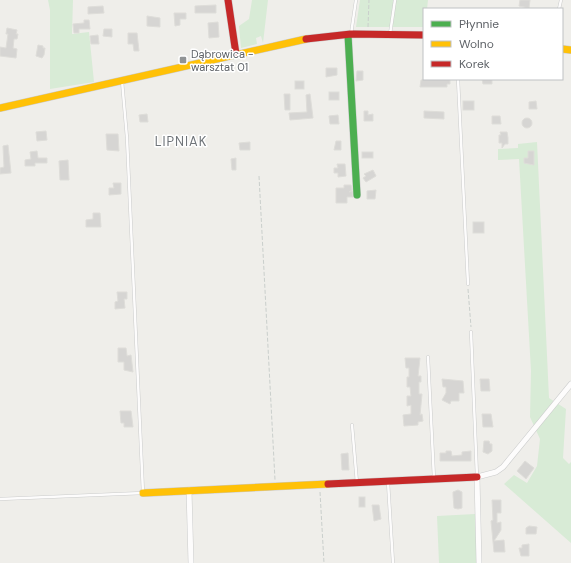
<svg xmlns="http://www.w3.org/2000/svg" width="571" height="563" viewBox="0 0 571 563" font-family="'DM Sans',sans-serif">
  <style>
    .green { fill: #d8ebd6 }
    .building { fill: #d6d5d3; stroke: #deddd9 }
    .lines { fill: none; stroke-linecap: round; stroke-linejoin: round }
    .lane-casing { stroke: #cbcccc; stroke-width: 3.5 }
    .street-casing { stroke: #cbcccc; stroke-width: 6 }
    .fast-casing { stroke: #cacacb; stroke-width: 8 }
    .slow-casing { stroke: #cacacb; stroke-width: 8 }
    .jam-casing { stroke: #cacacb; stroke-width: 8 }
    .path { stroke: #cacfcc; stroke-width: 1; stroke-dasharray: 4 2; stroke-linecap: butt }
    .lane { stroke: #fdfcfc; stroke-width: 2.5 }
    .street { stroke: #fdfcfc; stroke-width: 5 }
    .fast { stroke: #4caf50; stroke-width: 7 }
    .slow { stroke: #ffc107; stroke-width: 7 }
    .jam { stroke: #c62828; stroke-width: 7 }
    .poi-dot { fill: #919496; stroke: #fff; stroke-width: 1.5 }
    .labels { text-anchor: middle; stroke-width: 3; stroke-linejoin: round; paint-order: stroke }
    .poi-label { font-size: 11px; fill: #5f6368; stroke: #fff; text-anchor: start }
    .quarter-label { font-size: 13px; letter-spacing: 1px; fill: #70757a; stroke: #fff }
  </style>
  <rect width="100%" height="100%" fill="#efeeea"/>
  <g class="green">
    <path d="M48 0H73L72 34 89 32 94 82 50 89V10Z"/>
    <path d="M252 0H268L263 43 261 36 256 38 257 44 241 48 239 26 249 19Z"/>
    <path d="M360 0H428L427 9H424V27H356Z"/>
    <path d="M537 142 549 398 566 409 563 458 569 464 571 462V543L504 484 514 475 527 483 537 466 540 439 530 417 531 371 519 159 498 160V149L518 148V144Z"/>
    <path d="M475 514 478 563H439L437 516Z"/>
  </g>
  <g class="building">
    <path d="M520 0H530L529 8 519 6Z"/>
    <path d="M216 5V13H195V6Z"/>
    <path d="M103 6 104 13 88 14V7Z"/>
    <path d="M174 13H186V19H180V25L175 26Z"/>
    <path d="M147 16 160 18V27L147 26Z"/>
    <path d="M84 20H89L90 29H79V33H74L73 24 84 23Z"/>
    <path d="M218 22 219 37 209 38 208 23Z"/>
    <path d="M7 28 17 30 16 34H18L17 39H14L13 48 17 49 16 58 0 56V47L6 48 8 34H6Z"/>
    <path d="M104 29H112V37L103 36Z"/>
    <path d="M128 33H137L139 51H134L133 44H128Z"/>
    <path d="M98 35 99 44H91L90 36Z"/>
    <path d="M38 45 43 46V48H45L44 55 42 58 36 56Z"/>
    <path d="M326 68H337V75L326 77Z"/>
    <path d="M357 71H363V80L356 81Z"/>
    <path d="M450 79V84H447V87H420L421 80Z"/>
    <path d="M482 79H492V84H483Z"/>
    <rect x="295" y="81" width="9" height="8"/>
    <rect x="329" y="92" width="10" height="8"/>
    <path d="M284 94H290V110H285Z"/>
    <path d="M310 94 313 118 290 120 289 113 307 112 306 95Z"/>
    <rect x="463" y="101" width="11" height="9"/>
    <path d="M536 101 537 109H529V102Z"/>
    <path d="M364 111H368V115L373 114V121H364Z"/>
    <path d="M424 111 444 112V119L424 118Z"/>
    <path d="M147 114 148 122H140L139 115Z"/>
    <path d="M338 115 339 124H330L329 116Z"/>
    <path d="M492 116H500L501 124H492Z"/>
    <circle cx="527" cy="123" r="5"/>
    <path d="M46 131 47 140 37 141 36 132Z"/>
    <path d="M500 132H507L508 138V144H505L502 148V143H499V135H501Z"/>
    <path d="M106 134H118L119 151 107 150Z"/>
    <path d="M336 141H341V150H334Z"/>
    <path d="M250 142V150H240L239 143Z"/>
    <path d="M8 145 11 173 0 174V168L4 167 3 146Z"/>
    <path d="M37 151 38 158H47V163H35V166H25V160L31 159 30 152Z"/>
    <path d="M528 151H534V165L524 163V158H528Z"/>
    <rect x="362" y="152" width="11" height="6"/>
    <path d="M236 158V170H232L231 159Z"/>
    <path d="M68 160 69 180H60L59 161Z"/>
    <path d="M337 164H345L346 176 338 177V173H334V168H338Z"/>
    <path d="M373 170 376 176 366 182 363 178 366 176 364 174Z"/>
    <path d="M113 183H121V194L109 195V188H114Z"/>
    <path d="M344 185H351L352 190 349 192 352 191 353 197H347V203H336V188H344Z"/>
    <path d="M376 190 375 199H367V191Z"/>
    <path d="M93 213H100L101 227H86V220L93 219Z"/>
    <rect x="473" y="222" width="11" height="11"/>
    <path d="M117 292H127V299H124L125 308 115 309V302L118 301Z"/>
    <path d="M118 348H126L127 356 131 355 133 372 124 370V362H118Z"/>
    <path d="M405 358H420L418 376H421V382H419V394H422L420 415 422 414 423 421 418 422V425L404 426 403 415 411 414V405L407 406V396H411L410 387H407V377H409V368H406Z"/>
    <path d="M442 379 463 381 464 393H459V401H451L450 404 442 400 446 393V387H443Z"/>
    <path d="M480 379H489L490 391H481Z"/>
    <path d="M120 411H131L133 427H124V423H121Z"/>
    <path d="M482 414H491L493 427H483Z"/>
    <path d="M484 441H489L490 444H492V451L488 454 483 452Z"/>
    <path d="M446 451H451L452 456 462 455V452L471 451V461H440V453H446Z"/>
    <path d="M348 453 349 470H342L341 454Z"/>
    <path d="M525 461 534 468 526 479 517 471Z"/>
    <path d="M458 490 462 492V508L458 509 454 508 453 495V492Z"/>
    <rect x="359" y="497" width="6" height="10"/>
    <path d="M492 500H501V513H497V523L501 522V530L494 541 504 540 505 552H494L491 521 493 520Z"/>
    <path d="M372 505H379L381 519 374 521Z"/>
    <path d="M529 526 537 527 536 534H526V528Z"/>
    <path d="M529 544V556H521L519 548H522V545Z"/>
  </g>
  <g class="lines">
    <defs>
      <g id="lane">
        <path d="M559 9 561 0"/>
        <path d="M351 34 356 0"/>
        <path d="M390 34 395 0"/>
        <path d="M458 79 468 284"/>
        <path d="M471 332 477 477"/>
        <path d="M428 357 434 479"/>
        <path d="M352 425 357 483"/>
        <path d="M388 482 393 563"/>
        <path d="M0 499 143 493 127 138 122 81"/>
      </g>
      <g id="street">
        <path d="M189 490 191 563"/>
        <path d="M479 563 477 477 496 472 503 467 571 384"/>
      </g>
      <path id="fast" d="M348 35 357 195"/>
      <g id="slow">
        <path d="M562 49 571 50"/>
        <path d="M0 108 306 39"/>
        <path d="M143 493 328 484"/>
      </g>
      <g id="jam">
        <path d="M228 0 236 54"/>
        <path d="M306 39 351 34 424 35"/>
        <path d="M328 484 477 477"/>
      </g>
    </defs>
    <use href="#lane" class="lane-casing"/>
    <use href="#street" class="street-casing"/>
    <use href="#fast" class="fast-casing"/>
    <use href="#slow" class="slow-casing"/>
    <use href="#jam" class="jam-casing"/>
    <g class="path">
      <path d="M368 27 369 0"/>
      <path d="M259 176 275 480"/>
      <path d="M468 289 471 327"/>
      <path d="M320 492 324 563"/>
    </g>
    <use href="#lane" class="lane"/>
    <use href="#street" class="street"/>
    <use href="#fast" class="fast"/>
    <use href="#slow" class="slow"/>
    <use href="#jam" class="jam"/>
  </g>
  <rect class="poi-dot" x="179" y="56" width="8" height="8" rx="2"/>
  <g class="labels">
    <g class="poi-label">
      <text x="191" y="58">Dąbrowica -<tspan x="191" dy="13">warsztat 01</tspan></text>
    </g>
    <g class="quarter-label">
      <text x="181" y="146">LIPNIAK</text>
    </g>
  </g>
  <rect x="423" y="8" width="140" height="72" fill="#ffffff" stroke="#bfc1c3"/>
  <rect x="431" y="21" width="20" height="6" fill="#4caf50" stroke="#bfc1c3"/>
  <text x="459" y="28" font-size="12" fill="#5f6368">Płynnie</text>
  <rect x="431" y="41" width="20" height="6" fill="#ffc107" stroke="#bfc1c3"/>
  <text x="459" y="48" font-size="12" fill="#5f6368">Wolno</text>
  <rect x="431" y="61" width="20" height="6" fill="#c62828" stroke="#bfc1c3"/>
  <text x="459" y="68" font-size="12" fill="#5f6368">Korek</text>
</svg>
